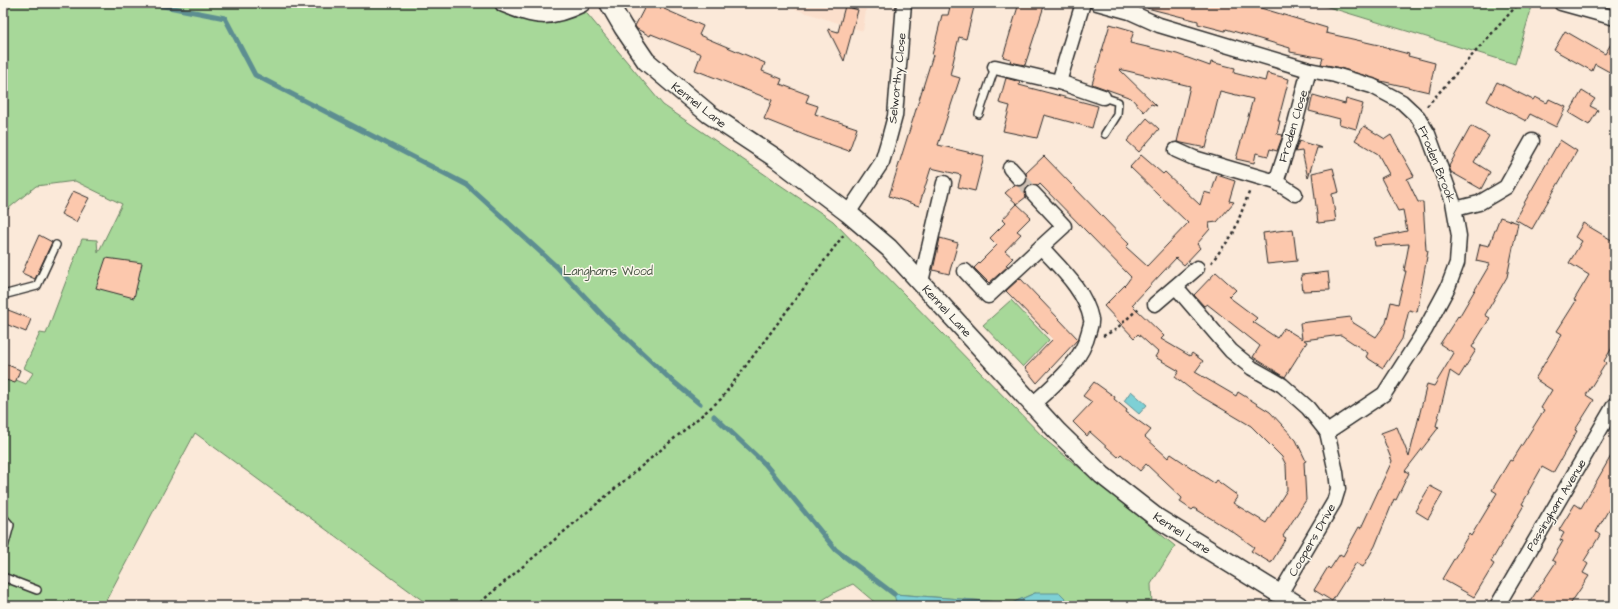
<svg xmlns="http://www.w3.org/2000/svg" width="1618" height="609" viewBox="0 0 1618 609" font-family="'Architects Daughter',sans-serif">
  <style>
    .built { fill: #fbdfcc }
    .green { fill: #a7d899; stroke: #698262 }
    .water { fill: #7ed0d5; stroke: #5d8e91 }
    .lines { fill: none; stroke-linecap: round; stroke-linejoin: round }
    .stream { stroke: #5d8e91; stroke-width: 5 }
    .building { fill: #fcc8ad; stroke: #2b2b2b }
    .minor-tunnel { stroke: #d1c3b6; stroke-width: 14; stroke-dasharray: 14 7; stroke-linecap: butt }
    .service-casing { stroke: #2b2b2b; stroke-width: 10 }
    .minor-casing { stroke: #2b2b2b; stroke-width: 17 }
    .tertiary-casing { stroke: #2b2b2b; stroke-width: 21 }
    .path { stroke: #2b2b2b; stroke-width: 2.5; stroke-dasharray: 3 3; stroke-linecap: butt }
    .service { stroke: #fbf7ec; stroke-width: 7 }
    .minor { stroke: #fbf7ec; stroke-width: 14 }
    .tertiary { stroke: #fbf7ec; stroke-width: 18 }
    .labels { text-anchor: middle; stroke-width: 3; stroke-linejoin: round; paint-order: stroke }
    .street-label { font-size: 12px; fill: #2b2b2b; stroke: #fbf7ec }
    .park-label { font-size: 12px; fill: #4a5646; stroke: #fbf7ec }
  </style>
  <rect width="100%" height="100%" fill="#fbe9d9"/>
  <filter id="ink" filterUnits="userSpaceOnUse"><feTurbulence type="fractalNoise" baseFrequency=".025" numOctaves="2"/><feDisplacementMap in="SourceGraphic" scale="8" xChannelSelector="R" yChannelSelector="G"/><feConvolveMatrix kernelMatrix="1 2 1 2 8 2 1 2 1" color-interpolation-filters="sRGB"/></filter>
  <g filter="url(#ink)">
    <path class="built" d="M776 3H867L863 31Z"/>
    <g class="green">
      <path d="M3 3H578L663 105 833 221 1048 442 1175 546 1151 584 1152 606 1070 604 1035 593 1012 603 895 594 897 606H879L853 584 837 591 813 606H430L195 433 103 606H3V379L16 380 26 384 33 373 24 368 40 333 46 334 82 239 97 240 98 253 122 204 75 181 36 186 3 213Z"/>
      <path d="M1315 3H1533L1515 64Z"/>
      <path d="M1011 300 1049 340 1023 367 983 325Z"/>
    </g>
    <g class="water">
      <path d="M1131 391 1147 405 1139 414 1124 401Z"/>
      <path d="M1035 593H1060L1071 604 1113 606H897L894 594 1012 603Z"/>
    </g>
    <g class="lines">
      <g class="stream">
        <path d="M148 3 225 18 255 75 467 185 557 267 603 316 668 377 700 404"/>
        <path d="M714 416 765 464 836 550 894 594"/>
      </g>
    </g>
    <g class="building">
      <path d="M647 3H667L664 9 703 26 699 35 765 63 762 71 782 79 780 84 809 95 806 102 818 106 815 114 857 128 849 151 809 137 764 119 772 100 695 70 701 54 651 34 650 36 637 29 635 26Z"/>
      <path d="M951 3H975L966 39 959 37 950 75 960 78 938 145 984 156 975 191 958 187 961 175 931 168 919 206 889 196 933 55H932L942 15H948Z"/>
      <path d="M1019 3H1045L1025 65 1010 62 1011 59 1003 57Z"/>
      <path d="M1148 3H1227L1240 6 1241 3H1244L1327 28 1326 33 1383 46 1382 47 1409 54 1408 56 1435 63 1429 92 1381 81 1337 67 1321 64 1323 58 1290 52V48L1226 29 1225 31 1198 24V21L1147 8Z"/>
      <path d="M845 6 858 10 844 61 828 29 838 32Z"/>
      <path d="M1110 24 1134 31 1130 43 1177 54 1210 66 1211 62 1235 68 1234 73 1265 81 1267 73 1289 79 1278 121H1280L1277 134 1283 135 1277 151 1270 149 1268 156 1256 153 1254 163 1236 159 1253 99 1220 91 1206 148 1177 142 1190 86 1119 69 1157 106 1151 104 1144 112 1131 98 1092 84Z"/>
      <path d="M1565 31 1605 54 1615 37V75L1595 64 1592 71 1554 50Z"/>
      <path d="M1006 78 1020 82 1019 85 1098 106 1092 128 1044 115 1037 138 1003 131 1010 106 999 103Z"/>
      <path d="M1497 82 1533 100 1535 97 1547 103 1549 99 1566 107 1556 127 1530 114 1526 121 1487 101Z"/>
      <path d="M1582 91 1595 99 1590 106 1598 110 1589 125 1569 113Z"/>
      <path d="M1313 95 1345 104 1346 99 1363 104 1356 129 1339 124 1340 119 1309 111Z"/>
      <path d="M1147 118 1159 129 1139 152 1127 141Z"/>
      <path d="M1364 126 1385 139 1391 135 1414 176 1407 179 1418 202H1423L1426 250 1428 251 1417 312 1409 310 1402 339 1383 368 1366 357 1368 353 1341 335 1304 340 1307 342 1285 377 1253 357 1260 346 1207 304 1204 306 1194 295 1216 272 1236 290 1229 297 1257 318 1253 322 1277 338 1284 328 1302 339 1300 323 1351 317 1352 322 1376 337 1386 323 1391 302 1398 304 1406 271H1404L1409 244 1375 246 1374 238 1407 231 1403 210 1398 211 1381 178 1389 174 1378 154 1355 140Z"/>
      <path d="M1471 126 1489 136 1474 162 1490 172 1481 189 1451 172 1449 166Z"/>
      <path d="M1560 140 1577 151 1532 229 1515 219Z"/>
      <path d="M1299 141 1322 148H1317L1308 178 1302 151 1295 152Z"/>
      <path d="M1141 155 1163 174 1165 172 1200 205 1204 192 1211 194 1217 175 1235 181 1229 201 1234 202 1217 222 1209 223 1210 229 1197 244 1200 248 1184 265 1176 258 1132 305 1164 336 1161 339 1190 356 1192 353 1203 361 1195 372 1236 396 1238 392 1270 412 1296 440 1306 461 1304 462 1306 500 1283 536 1286 538 1271 563 1251 551 1254 547 1233 532 1194 508 1192 510 1180 502 1182 498 1146 464 1140 471 1121 454 1118 457 1090 432 1087 436 1073 422 1092 402 1083 396 1094 382 1115 397 1114 399 1127 410 1126 412 1151 430 1145 437 1168 458 1171 454 1214 483 1216 480 1238 496 1233 503 1266 523 1287 490 1286 465 1282 457 1251 426 1197 394 1175 377 1179 371 1155 357 1158 352 1138 334 1134 338 1104 306 1126 284 1131 277 1040 184 1038 186 1031 185 1028 187 1025 191 1026 197 1017 204 1005 193 1014 185 1020 186 1025 184 1027 180 1026 173 1044 156 1129 244 1126 247 1147 266 1188 223 1130 167Z"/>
      <path d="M1333 168 1339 192 1332 194 1336 221 1318 223 1312 173Z"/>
      <path d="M73 191 89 198 76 222 61 214Z"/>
      <path d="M1017 204 1031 217 1017 231 1021 234 1005 251 1013 258 1006 265 1008 266 989 283 974 268 997 245 990 238 1005 223 1002 220Z"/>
      <path d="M1500 217 1518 223 1507 277 1485 315 1490 318 1472 347 1476 350 1459 377 1450 371 1436 426 1439 427 1405 471 1409 473 1396 500 1394 499 1375 546 1363 567 1356 563 1332 601 1314 590 1328 567 1330 569 1340 554 1343 556 1359 527 1361 528 1392 461 1381 433 1397 427 1409 457 1427 384 1434 386 1454 353 1440 344 1458 316 1459 317 1490 264 1476 261 1480 244 1489 246Z"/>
      <path d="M1583 223 1615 242V343L1604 361 1606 363 1586 395 1594 400 1575 430 1577 431 1553 473 1542 467 1528 492H1529L1522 504 1524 505 1491 562 1494 564 1474 597 1442 579 1469 534 1471 536 1497 493 1492 490 1510 460 1512 461 1544 410 1541 408 1552 390 1535 379 1562 334 1557 331 1576 301 1574 300 1589 275 1569 263 1582 241 1575 237Z"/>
      <path d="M1293 229 1297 261 1267 264 1263 233Z"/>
      <path d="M39 235 52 242 35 279 22 273Z"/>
      <path d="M940 238 958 243 949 274 933 270Z"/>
      <path d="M106 258 142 263 134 298 96 288Z"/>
      <path d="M1328 272 1330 290 1303 291 1301 275Z"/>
      <path d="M1020 278 1078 339 1037 383 1025 368 1053 339 1006 291Z"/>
      <path d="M3 308 31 319 26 332 3 323Z"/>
      <path d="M3 363 20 370 15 383 3 379Z"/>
      <path d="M1615 449V512L1609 509 1596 532 1600 535 1584 561 1588 564 1583 573 1589 576 1569 606H1527L1556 562 1552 560 1563 541 1560 540 1564 533 1559 530 1575 504 1581 508Z"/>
      <path d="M1430 486 1443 493 1428 519 1415 511Z"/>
    </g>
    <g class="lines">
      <path class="minor-tunnel" d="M1019 178 1033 193"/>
      <defs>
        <g id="service">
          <path d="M1103 97 1118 102 1117 115 1105 134"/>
          <path d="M979 114 995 67"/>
          <path d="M3 295 37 286 56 245"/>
          <path d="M3 517 10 525 3 551"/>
          <path d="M3 577 37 590"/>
        </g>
        <g id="minor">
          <path d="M1097 3 1130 12 1159 25 1309 70 1335 75 1372 86 1402 102 1418 117 1428 134 1453 202 1459 236 1457 263 1448 287 1425 330 1384 394 1327 432"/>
          <path d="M1561 3 1615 18"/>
          <path d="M995 67 1059 82 1083 3"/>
          <path d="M1059 82 1103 97"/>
          <path d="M1176 150 1194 158 1276 182 1295 194"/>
          <path d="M1010 168 1019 178"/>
          <path d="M1276 182 1293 131 1309 70"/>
          <path d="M1033 193 1064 226 1041 247C1060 268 1085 290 1091 319 1092 322 1090 327 1089 331 1082 362 1056 383 1033 404"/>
          <path d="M1455 209 1479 203 1506 187 1532 141"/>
          <path d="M848 213 882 162 888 142 895 116 904 3"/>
          <path d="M965 271 988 296 1041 247"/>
          <path d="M921 282 944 183"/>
          <path d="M1176 287 1231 351 1252 368 1282 385 1308 408 1327 432 1336 472 1338 489 1334 502 1280 594"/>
          <path d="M1155 304 1197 268"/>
          <path d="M1497 606 1615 404"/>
        </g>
        <g id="tertiary">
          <path d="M504 3C537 16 548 19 581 3"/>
          <path d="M609 3 623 27 646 61 709 114 777 159 848 213 889 248 1058 432 1102 475 1157 518 1299 606"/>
        </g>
      </defs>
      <use href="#service" class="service-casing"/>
      <use href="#minor" class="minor-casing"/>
      <use href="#tertiary" class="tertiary-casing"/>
      <g class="path">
        <path d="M1427 106 1519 3"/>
        <path d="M1211 263 1233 234 1250 190"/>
        <path d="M1103 336 1115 330 1140 307"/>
        <path d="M476 606 721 399 845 233"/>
      </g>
      <use href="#service" class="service"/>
      <use href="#minor" class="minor"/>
      <use href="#tertiary" class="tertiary"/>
    </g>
  </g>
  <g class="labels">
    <g class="street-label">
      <text transform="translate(897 78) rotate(-84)" y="4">Selworthy Close</text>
      <text transform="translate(699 105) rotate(38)" y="4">Kennel Lane</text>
      <text transform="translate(1293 126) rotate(-73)" y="4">Froden Close</text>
      <text transform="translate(1437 164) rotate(68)" y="4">Froden Brook</text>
      <text transform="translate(947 311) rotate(47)" y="4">Kennel Lane</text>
      <text transform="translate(1556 505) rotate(-59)" y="4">Passingham Avenue</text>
      <text transform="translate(1182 533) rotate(33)" y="4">Kennel Lane</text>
      <text transform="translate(1312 540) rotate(-60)" y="4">Coopers Drive</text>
    </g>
    <g class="park-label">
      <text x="608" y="275">Langhams Wood</text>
    </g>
  </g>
  <rect width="1618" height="609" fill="none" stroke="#fbf7ec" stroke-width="16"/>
  <rect x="8" y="8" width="1602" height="593" fill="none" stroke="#2b2b2b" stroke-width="1.5" filter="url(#ink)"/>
</svg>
